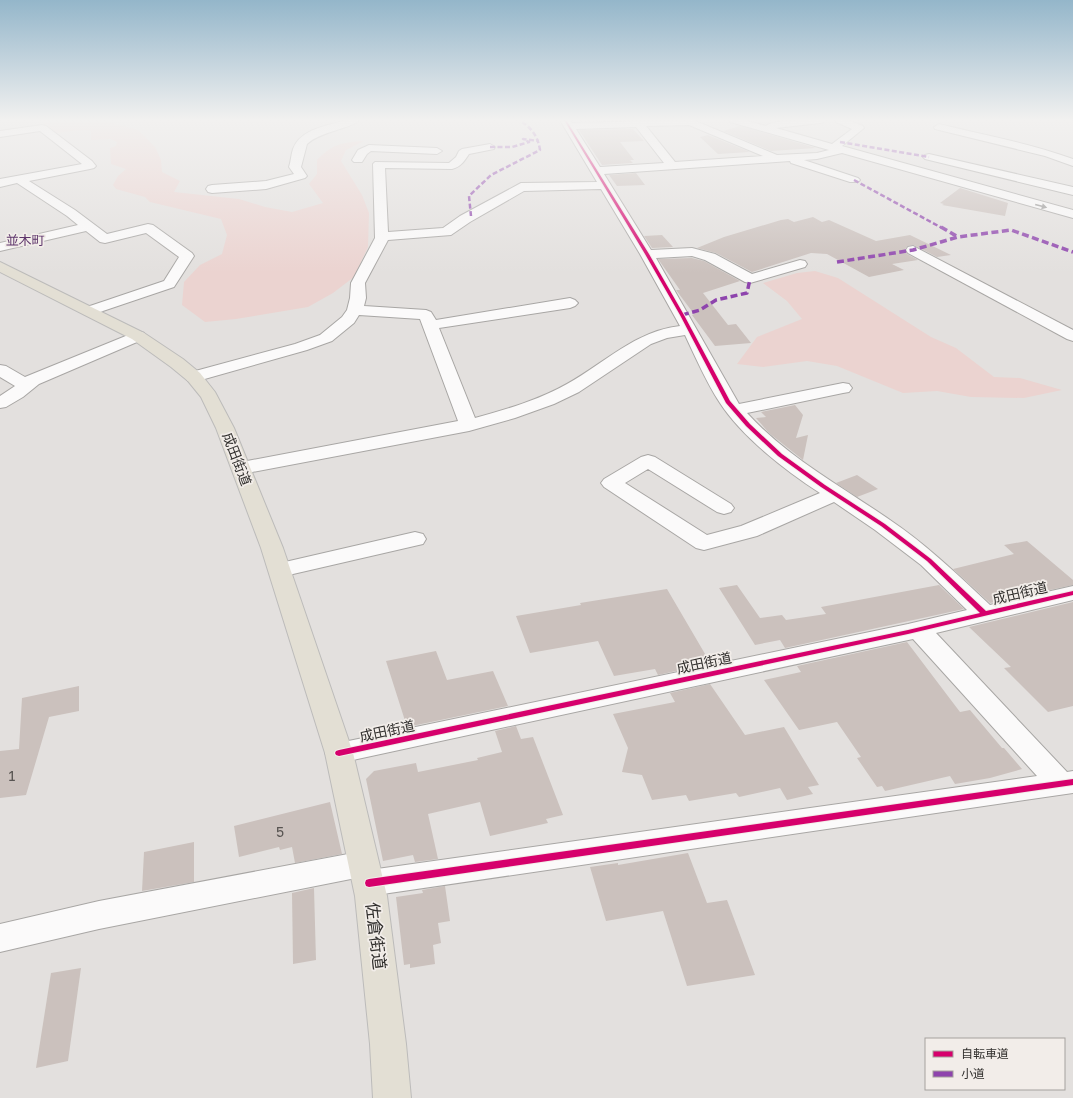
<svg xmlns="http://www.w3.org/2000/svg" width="1073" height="1098" viewBox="0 0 1073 1098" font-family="'Golos Text','Noto Sans JP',sans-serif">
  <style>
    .green { fill: #ebd3d0 }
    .building { fill: #cbc1bd }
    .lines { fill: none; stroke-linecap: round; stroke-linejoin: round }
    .minor-casing { stroke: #a8a6a4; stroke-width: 2 }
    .highway-casing { stroke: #bcbbba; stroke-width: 2 }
    .minor { fill: #fbfafa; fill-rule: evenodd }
    .highway { fill: #e3dfd4; fill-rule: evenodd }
    .quiet-far1 { stroke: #8e44ad; stroke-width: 2.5; stroke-dasharray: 5 2.5; stroke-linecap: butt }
    .quiet { stroke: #8e44ad; stroke-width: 3.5; stroke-dasharray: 7 3.5; stroke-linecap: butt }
    .cycleway-casing { stroke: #f2ede9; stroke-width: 2 }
    .cycleway { fill: #d6006c; fill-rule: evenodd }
    .oneway { fill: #969594 }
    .labels { text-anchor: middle; stroke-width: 3.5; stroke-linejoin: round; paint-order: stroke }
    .far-quarter-label { font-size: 13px; fill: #5c336a; stroke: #f2ede9 }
    .street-label { font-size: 14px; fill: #32302e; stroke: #f2ede9 }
    .near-number-label { font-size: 14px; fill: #585452 }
    .near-street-label { font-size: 17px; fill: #32302e; stroke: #f2ede9 }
  </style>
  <rect width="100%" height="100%" fill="#e3e0de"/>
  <g class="green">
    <path d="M40 120H101L138 130 155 147 161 160 162 172 180 181 174 192 239 199 265 207 292 212 323 203 309 184 317 174V160C332 144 343 142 364 141L346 150 341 161 362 195 369 213 368 247 354 277 333 293 308 307 236 319 205 322 182 305 184 282 200 265 222 254 227 235 221 219 150 202 145 197 116 189 113 185 118 176 126 169 111 164 110 148 116 146 117 142 111 139 91 140V130H80L56 133 45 126Z"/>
    <path d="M815 271 838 278 931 337 956 348 994 377 1020 378 1062 390 1024 398 971 397 937 391 903 393 837 366 807 361 763 367 737 364 757 337 802 319 787 301 763 283 797 273Z"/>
  </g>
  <g class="building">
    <path d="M740 126 816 148 771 151 723 131Z"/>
    <path d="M633 129 644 141 620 142 634 160H630L633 163 602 165 579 130Z"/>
    <path d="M708 135 750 152 718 154 700 137Z"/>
    <path d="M636 173 645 185 617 186 609 175Z"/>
    <path d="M960 188 1008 203 1005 216 942 205 944 204 940 203Z"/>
    <path d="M813 217 822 222 829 220 876 241 910 235 951 255 937 257 914 245 908 246 905 249 907 254 918 260 892 264 904 270 869 277 827 254 811 253 752 272 716 253 697 248 724 237 781 220 788 219 794 222Z"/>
    <path d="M662 235 673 247 652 248 644 236Z"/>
    <path d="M692 258 704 261 740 281 703 293 728 325 736 324 751 343 715 346 692 315 694 314 676 290H680L658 259Z"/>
    <path d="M795 405 803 415 796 438 808 435 803 460 769 433 756 418 766 417 761 412Z"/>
    <path d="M857 475 878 489 857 497 836 483Z"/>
    <path d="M1027 541 1073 580V585L990 603 953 569 1014 554 1004 545Z"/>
    <path d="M737 585 760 618 782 615 786 620 826 614 821 607 939 585 964 609 785 648 780 640 755 645 719 588Z"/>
    <path d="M667 589 708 659 695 661 698 666 658 675 655 669 614 676 598 641 530 653 516 616 581 605 580 603Z"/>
    <path d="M1073 602V706L1048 712 1004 668 1011 667 969 627Z"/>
    <path d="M907 642 960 712 970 710 1002 748H1004L1022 769 990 778 955 784 950 776 885 791 882 786 877 787 857 758 861 757 837 722 799 730 764 680 801 672 797 666Z"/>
    <path d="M436 651 447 680 493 671 508 706 407 727 386 661Z"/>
    <path d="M710 684 745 735 784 727 819 785 808 787 813 794 787 800 780 788 739 797 736 793 689 801 686 795 652 800 642 775 622 772 628 748 613 714 675 702 670 693Z"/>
    <path d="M79 686V711L49 717 26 795 0 798V751L19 749 22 698Z"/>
    <path d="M516 726 521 739 533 737 563 815 546 819 548 823 490 836 480 802 428 814 438 859 415 862 413 855 383 861 366 779 374 771 416 763 418 772 478 760 477 758 502 752 495 731Z"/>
    <path d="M330 802 342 854 295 863 292 847 280 850 279 847 239 857 234 826Z"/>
    <path d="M194 842V882L142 891 144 852Z"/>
    <path d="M688 853 707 903 727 900 755 975 687 986 663 911 606 921 590 867 618 863V865Z"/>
    <path d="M445 886 450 921 438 923 441 943 433 945 435 964 410 968V964L404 965 396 897 423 893 422 890Z"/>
    <path d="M314 888 316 960 293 964 292 893Z"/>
    <path d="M81 968 68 1061 36 1068 51 973Z"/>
  </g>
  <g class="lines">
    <defs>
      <g id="minor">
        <path d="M346 120H359C351 129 321 131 307 144L301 167 307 176 305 178 266 189 212 193 208 192 206 189 208 186 212 185 266 181 294 174 289 167C291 161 291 155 293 149 301 128 328 126 346 120Z"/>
        <path d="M560 120H570L572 123 693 120 777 155 817 153 829 150 730 122 729 120H744L766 126C773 119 813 120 825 120L824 122 820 123 776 128 832 144 852 129 836 122 835 120H848L863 126 864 128 842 146 1073 210V218L842 153 817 159 804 160 858 178 860 180 858 182H850L791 163 790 161 604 174 651 250 692 248 715 254 752 274 800 260 805 261 807 264 805 267 750 283 745 282 705 260 692 256 656 258 739 404 843 383 849 384 852 388 849 392 843 393 747 413C788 458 841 486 890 520 927 545 958 575 990 605L1073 586V600L936 633 1067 772 1073 771V793L369 896 358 892 353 883 356 878 99 929 0 952V924L99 901 364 851 375 855 379 864 377 869 1037 776 913 639 339 763 329 760 325 753 329 746 339 743 908 624 967 610 921 565 875 530 834 502 757 536 704 550 696 548 604 487 601 483 604 479 641 457 648 455 655 457 731 504 734 508 731 512 724 514 717 512 648 469 625 483 707 535 741 526 820 493C786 471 742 437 720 403 706 382 696 358 685 335L667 338 651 344 579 392 554 404 515 418 469 431 242 474 235 472 232 468 235 464 242 462 458 421 420 319 359 315 354 323 332 341 307 350 194 382 188 381 185 377 188 373 295 344 320 335 342 317 347 310 350 298 351 283 375 238 373 164 375 162 449 163 456 157 459 151 462 149 490 144 495 147 494 149 469 154C465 160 461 167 452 169L385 168 388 232 443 228 460 216 521 183 597 182ZM689 125 763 156 675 162 646 126ZM636 127 664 163 600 167 576 129ZM601 189 640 254 680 326C635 331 605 363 567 384 539 400 507 409 475 418L439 328 570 308 575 306 578 303 575 300 570 298 436 320 431 312 426 310 364 306 366 298 365 283 388 240 451 235 470 222 524 191Z"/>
        <path d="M939 124C984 135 1029 143 1073 159V166L1045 156 935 129 934 127Z"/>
        <path d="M42 125 46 126 92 161 96 166 94 168 90 169 29 181 75 210 107 234 148 224 153 225 192 253 194 256 174 287 94 314 89 316 84 314 81 311 84 308 164 281 179 257 146 233 105 243 100 242 86 231 0 251V243L78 225 67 216 17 183 0 187V179L82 164 40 131 0 137V131Z"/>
        <path d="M369 145 437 148 442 151 437 154 371 151 367 154 362 162H354L352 160 358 150Z"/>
        <path d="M929 154 1073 187V195L925 159 923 157 925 155Z"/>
        <path d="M913 246 1073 330V341L1067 339 908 253 906 250 908 247Z"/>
        <path d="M138 331 144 333 146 336 144 339 39 384 23 397 6 407 0 408V396L15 386 0 377V365L6 366 25 377Z"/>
        <path d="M415 532 423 534 426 539 423 544 280 577 272 575 269 570 272 565Z"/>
      </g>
      <path id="highway" d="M0 262 144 333 183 359 200 373 215 392 234 428 283 548 353 753 387 896 406 1044 411 1098H373L370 1044 355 896 325 753 261 548 216 428 201 397 188 381 171 367 132 339 0 272Z"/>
    </defs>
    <use href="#minor" class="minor-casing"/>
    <use href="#highway" class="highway-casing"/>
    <use href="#minor" class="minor"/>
    <use href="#highway" class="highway"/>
    <g class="quiet-far1">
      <path d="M840 142 929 157"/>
      <path d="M490 147H512L529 142 523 139 539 141"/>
      <path d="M854 180 942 228"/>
      <path d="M471 216 469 196 491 175 540 150C538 136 531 127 519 120"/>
    </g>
    <g class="quiet">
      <path d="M941 227 958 237"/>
      <path d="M837 262 913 250 958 237 1011 230 1073 252"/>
      <path d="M682 315 700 310 716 300 747 293 750 279"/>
    </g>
    <defs>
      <g id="cycleway">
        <path d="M564 120H566L649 254 684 315 730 401 750 424 782 454 825 485 885 524 931 559 986 611 1073 591V595L908 634 339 756 336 755 335 753 336 751 339 750 908 630 980 613 927 561 881 526 821 487 778 456 746 426 726 403 680 315 645 254Z"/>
        <path d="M1073 779V785L369 887 366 886 365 883 366 880 369 879Z"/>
      </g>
    </defs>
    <use href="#cycleway" class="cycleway-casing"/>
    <use href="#cycleway" class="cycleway"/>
  </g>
  <defs><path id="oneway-solid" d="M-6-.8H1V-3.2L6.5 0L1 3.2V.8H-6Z"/></defs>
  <use class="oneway" href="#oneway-solid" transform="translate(1041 206) rotate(15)"/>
  <linearGradient id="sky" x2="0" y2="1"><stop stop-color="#94b6ca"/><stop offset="0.44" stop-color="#f2f1f0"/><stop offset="1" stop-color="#f2f1f0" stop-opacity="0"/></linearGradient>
  <rect width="1073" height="273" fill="url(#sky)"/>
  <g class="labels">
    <g class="far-quarter-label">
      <text x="25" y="245">並木町</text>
    </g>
    <g class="street-label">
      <text transform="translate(237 459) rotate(69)" y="5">成田街道</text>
      <text transform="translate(1020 593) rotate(-13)" y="5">成田街道</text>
      <text transform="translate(704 663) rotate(-12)" y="5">成田街道</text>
      <text transform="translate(387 731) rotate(-12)" y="5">成田街道</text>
    </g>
    <g class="near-number-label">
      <text x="12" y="781">1</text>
      <text x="280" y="837">5</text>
    </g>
    <g class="near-street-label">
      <text transform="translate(376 936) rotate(83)" y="6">佐倉街道</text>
    </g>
  </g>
  <rect x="925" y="1038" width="140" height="52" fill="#f2ede9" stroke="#a5a19e"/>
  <rect x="933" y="1051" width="20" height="6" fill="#d6006c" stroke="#a5a19e"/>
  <text x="961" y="1058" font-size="12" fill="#32302e">自転車道</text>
  <rect x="933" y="1071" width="20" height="6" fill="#8e44ad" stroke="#a5a19e"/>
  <text x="961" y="1078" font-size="12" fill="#32302e">小道</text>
</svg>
